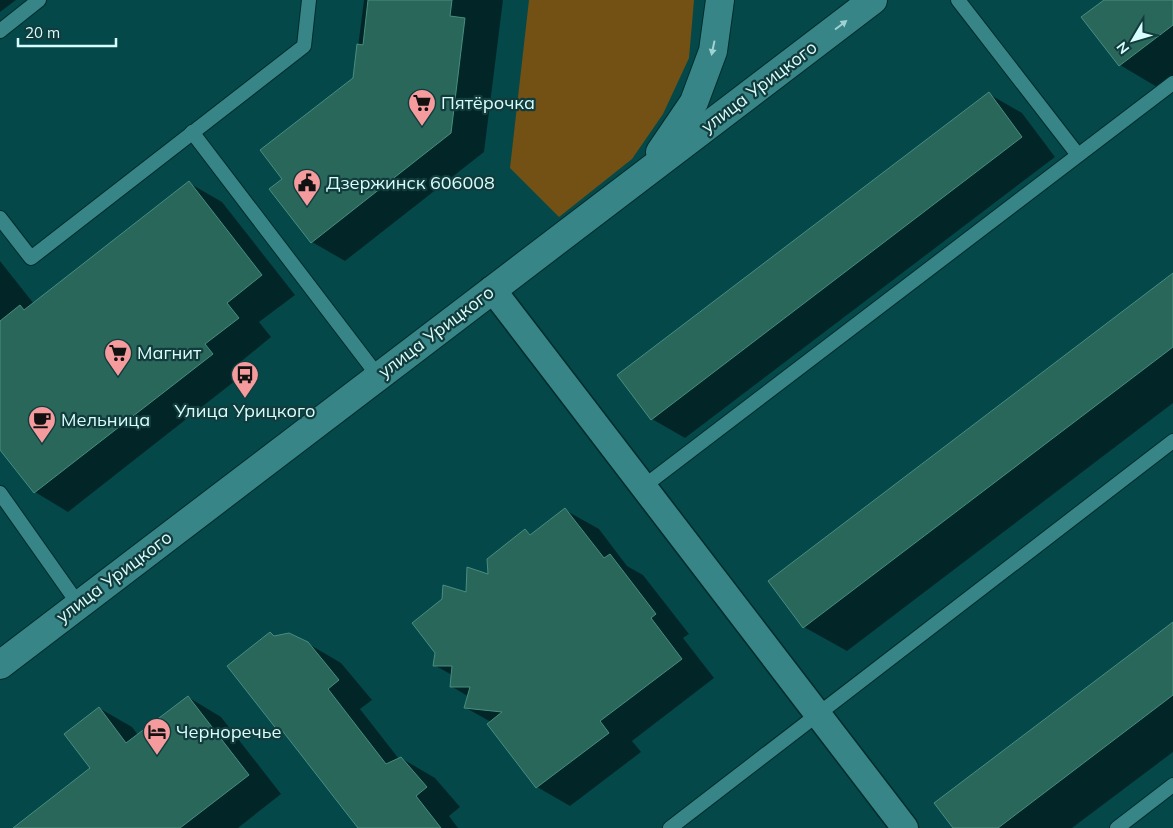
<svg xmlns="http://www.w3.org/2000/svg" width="1173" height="828" viewBox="0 0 1173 828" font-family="Mulish,sans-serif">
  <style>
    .grass { fill: #735114 }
    .shadow { fill: #0007 }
    .building { fill: #29675b; stroke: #488e7f }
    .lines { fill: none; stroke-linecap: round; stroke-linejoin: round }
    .lane-casing { stroke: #002c2d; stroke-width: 16 }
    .street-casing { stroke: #002c2d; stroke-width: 29 }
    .secondary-casing { stroke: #002c2d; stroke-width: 30 }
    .lane { stroke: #388587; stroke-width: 14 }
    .street { stroke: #388587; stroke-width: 26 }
    .secondary { stroke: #388587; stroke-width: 28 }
    .oneway { fill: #a0d3d4 }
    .labels { text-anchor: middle; stroke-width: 4.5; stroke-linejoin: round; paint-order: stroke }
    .street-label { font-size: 18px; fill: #d8fdfd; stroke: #123b3c }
    .poi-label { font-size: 18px; fill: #d8fdfd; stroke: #123b3c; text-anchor: start }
  </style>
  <rect width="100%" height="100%" fill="#05484a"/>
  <path class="grass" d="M529 0H694L689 58 663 114 632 159 559 217 510 168Z"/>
  <g class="shadow">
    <path d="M0 0H16L0 12Z"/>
    <path d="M364 0H503L484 152 345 261 312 242 284 179 354 78Z"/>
    <path d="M1106 0H1173V82L1162 90 1120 65Z"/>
    <path d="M989 94 1022 113 1055 157 685 438 652 419Z"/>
    <path d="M189 183 222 202 295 295 259 322 271 337 238 364 245 373 68 512 35 492 0 448V261L34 304Z"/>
    <path d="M1173 275V403L847 651 804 627Z"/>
    <path d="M565 510 599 529 627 566 643 575 689 634 683 638 714 678 632 741 641 752 570 806 537 787 491 722 466 708 469 697 451 686 452 675 434 665 489 576 525 531 532 535Z"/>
    <path d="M1173 623V752L1072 828H955Z"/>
    <path d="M270 633 277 637 307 643 341 663 372 700 360 709 399 759 401 758 435 778 460 807 449 816 458 828H360L287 735 279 730Z"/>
    <path d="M188 697 221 717 281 794 238 828H15L92 769 99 708 132 727 138 735Z"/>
  </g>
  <g class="building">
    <path d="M368 0H452L450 16 465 18 451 133 311 243 269 189 282 179 260 150 353 78 357 44 363 45Z"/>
    <path d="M1104 0H1173V25L1119 66 1081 17Z"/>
    <path d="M989 92 1022 137 651 420 617 375Z"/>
    <path d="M189 181 262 275 227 303 239 318 205 344 213 354 34 493 0 450V321L20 305 24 310Z"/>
    <path d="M1173 273V347L803 628 768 581Z"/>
    <path d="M565 508 604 558 610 554 656 614 651 618 682 659 600 721 609 733 536 788 487 724 502 712 464 708 470 687H450L452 666H433L435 653 412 623 442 599 443 585 466 592 467 567 488 574 487 559 525 529 530 535Z"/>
    <path d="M1173 622V695L998 828H953L934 803Z"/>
    <path d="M270 632 274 636 289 633 308 642 339 680 328 689 386 764 401 757 427 787 416 796 441 828H358L281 729 278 731 227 666Z"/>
    <path d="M188 696 249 775 180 828H13L90 768 64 734 99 707 126 743Z"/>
  </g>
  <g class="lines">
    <defs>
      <g id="lane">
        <path d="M958 0 1078 155"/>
        <path d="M0 31 39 0"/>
        <path d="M192 132 378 376"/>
        <path d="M0 218 31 258 304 46 309 0"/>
        <path d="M643 487 1173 83"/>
        <path d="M0 493 79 605"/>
        <path d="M670 828 1173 441"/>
        <path d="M1117 828 1173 785"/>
      </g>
      <path id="street" d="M492 289 905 828"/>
      <g id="secondary">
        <path d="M660 152 694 102 713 51 720 0"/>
        <path d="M0 665 873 0"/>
      </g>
    </defs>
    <use href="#lane" class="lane-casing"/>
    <use href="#street" class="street-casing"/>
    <use href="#secondary" class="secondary-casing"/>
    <use href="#lane" class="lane"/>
    <use href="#street" class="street"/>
    <use href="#secondary" class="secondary"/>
  </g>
  <defs><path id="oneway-solid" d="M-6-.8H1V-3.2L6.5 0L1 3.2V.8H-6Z" transform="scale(1.25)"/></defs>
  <g class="oneway">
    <use href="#oneway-solid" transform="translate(841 25) rotate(-37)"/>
    <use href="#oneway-solid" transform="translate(713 48) rotate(102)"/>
  </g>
  <defs>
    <symbol id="supermarket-pin" viewBox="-11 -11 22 30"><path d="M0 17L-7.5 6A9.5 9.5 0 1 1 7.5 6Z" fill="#f59b9e" stroke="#123b3c"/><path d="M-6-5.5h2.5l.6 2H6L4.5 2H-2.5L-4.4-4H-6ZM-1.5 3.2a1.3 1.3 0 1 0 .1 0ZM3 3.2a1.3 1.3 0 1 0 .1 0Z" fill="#111"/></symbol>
    <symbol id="civic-pin" viewBox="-11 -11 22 30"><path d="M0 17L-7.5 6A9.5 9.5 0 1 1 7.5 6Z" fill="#f59b9e" stroke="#123b3c"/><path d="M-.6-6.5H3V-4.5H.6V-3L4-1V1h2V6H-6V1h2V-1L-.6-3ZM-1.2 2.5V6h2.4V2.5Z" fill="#111"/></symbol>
    <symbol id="bus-pin" viewBox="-11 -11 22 30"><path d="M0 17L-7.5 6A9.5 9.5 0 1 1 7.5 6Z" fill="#f59b9e" stroke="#123b3c"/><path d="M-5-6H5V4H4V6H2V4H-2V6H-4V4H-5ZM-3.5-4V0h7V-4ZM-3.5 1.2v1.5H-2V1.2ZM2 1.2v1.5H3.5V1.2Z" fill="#111"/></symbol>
    <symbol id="cafe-pin" viewBox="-11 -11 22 30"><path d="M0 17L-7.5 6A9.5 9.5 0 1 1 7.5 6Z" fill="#f59b9e" stroke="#123b3c"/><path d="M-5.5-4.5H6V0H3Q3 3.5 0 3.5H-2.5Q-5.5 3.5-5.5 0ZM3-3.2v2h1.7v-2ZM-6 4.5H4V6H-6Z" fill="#111"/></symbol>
    <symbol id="hotel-pin" viewBox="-11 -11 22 30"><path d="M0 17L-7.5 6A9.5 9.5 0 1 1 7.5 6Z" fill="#f59b9e" stroke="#123b3c"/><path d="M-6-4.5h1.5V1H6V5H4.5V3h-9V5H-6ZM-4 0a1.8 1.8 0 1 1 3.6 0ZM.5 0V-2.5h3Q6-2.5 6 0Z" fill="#111"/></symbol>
  </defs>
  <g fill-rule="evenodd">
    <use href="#supermarket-pin" x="406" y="87" width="32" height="43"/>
    <use href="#civic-pin" x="291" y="167" width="32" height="43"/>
    <use href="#supermarket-pin" x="102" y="337" width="32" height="43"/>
    <use href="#bus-pin" x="229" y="359" width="32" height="43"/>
    <use href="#cafe-pin" x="26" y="404" width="32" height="43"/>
    <use href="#hotel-pin" x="141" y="716" width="32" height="43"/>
  </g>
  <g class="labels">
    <g class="street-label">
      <text transform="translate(759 87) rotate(-37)" y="6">улица Урицкого</text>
      <text transform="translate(436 332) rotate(-37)" y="6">улица Урицкого</text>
      <text transform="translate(114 577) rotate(-37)" y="6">улица Урицкого</text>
    </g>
    <g class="poi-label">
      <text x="441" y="109">Пятёрочка</text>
      <text x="326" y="189">Дзержинск 606008</text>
      <text x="137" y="359">Магнит</text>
      <text x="245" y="417" text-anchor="middle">Улица Урицкого</text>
      <text x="61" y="426">Мельница</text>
      <text x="176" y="738">Черноречье</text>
    </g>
  </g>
  <g transform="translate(1133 40) rotate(232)" stroke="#123b3c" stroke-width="4" paint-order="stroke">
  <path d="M0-4L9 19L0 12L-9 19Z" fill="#d8fdfd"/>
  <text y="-8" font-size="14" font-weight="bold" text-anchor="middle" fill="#d8fdfd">N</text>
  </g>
  <path d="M18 38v8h98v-8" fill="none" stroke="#d8fdfd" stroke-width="2.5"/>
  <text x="25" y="38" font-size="15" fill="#d8fdfd" stroke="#123b3c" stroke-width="4" paint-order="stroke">20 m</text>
</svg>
